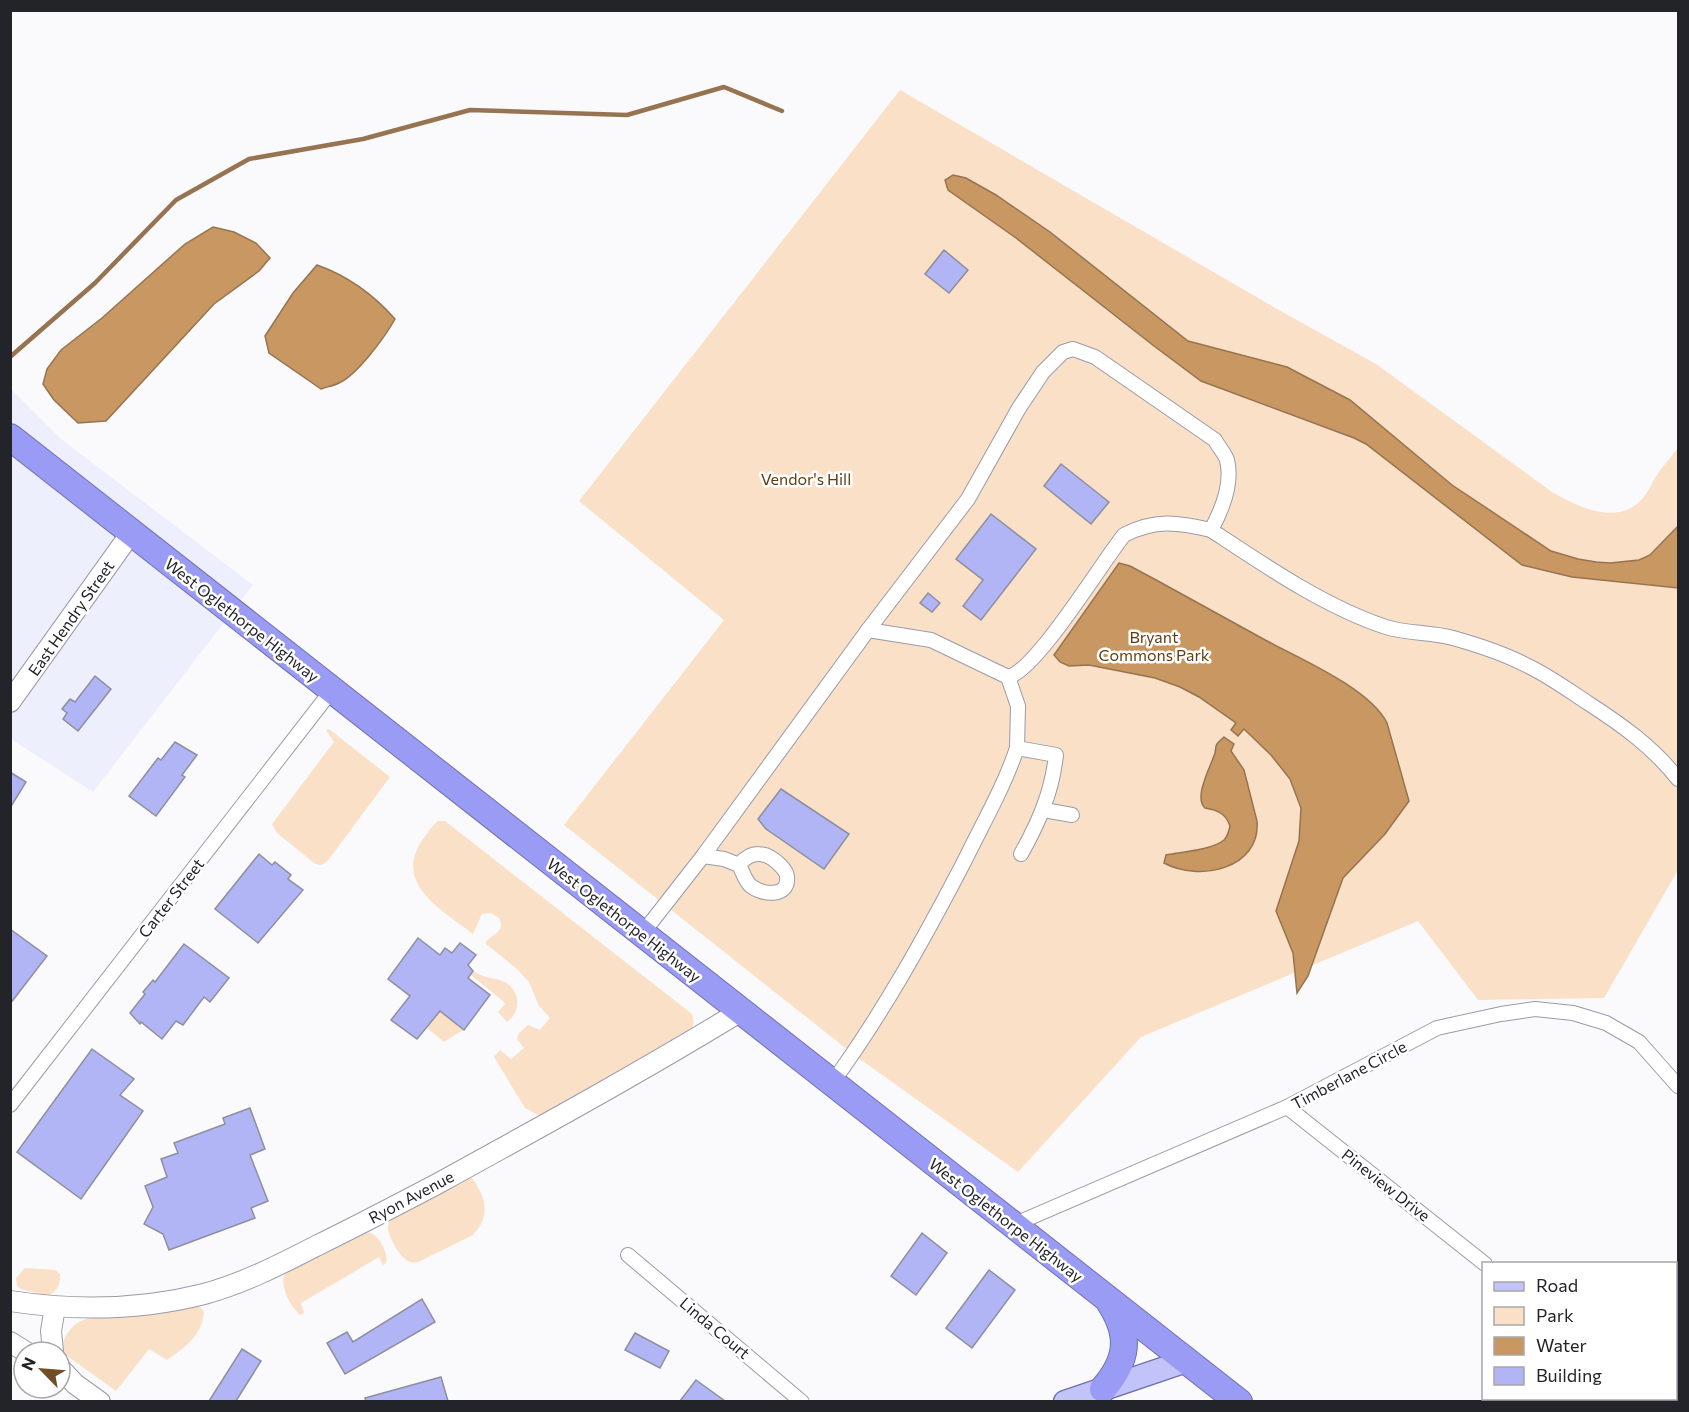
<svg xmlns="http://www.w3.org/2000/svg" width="1689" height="1412" viewBox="0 0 1689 1412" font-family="Commissioner,sans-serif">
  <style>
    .built { fill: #eeeffc }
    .green { fill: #f9e0c6 }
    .water { fill: #c89762; stroke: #967451; stroke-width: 1.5 }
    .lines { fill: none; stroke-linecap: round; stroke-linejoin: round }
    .stream { stroke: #967451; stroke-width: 4.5 }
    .building { fill: #b1b4f5; stroke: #8e8f9d; stroke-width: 1.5 }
    .street-casing { stroke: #9a9ba9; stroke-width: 16 }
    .secondary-casing { stroke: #9a9ba9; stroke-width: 22 }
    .primary-casing { stroke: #7071ad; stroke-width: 25 }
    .highway-casing { stroke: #7071ad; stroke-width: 28 }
    .street { stroke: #fff; stroke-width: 14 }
    .secondary { stroke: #fff; stroke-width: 20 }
    .primary { stroke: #c2c3f8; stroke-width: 22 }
    .highway { stroke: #9a9bf4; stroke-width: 26 }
    .labels { text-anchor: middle; stroke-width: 5; stroke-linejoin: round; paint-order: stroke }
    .park-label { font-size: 16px; fill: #5e3c12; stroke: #fff }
    .street-label { font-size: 16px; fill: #232429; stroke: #fff }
  </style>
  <rect width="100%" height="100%" fill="#fafafd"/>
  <path class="built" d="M10 388 61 439 253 585 93 792 11 739Z"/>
  <g class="green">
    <path d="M900 90 1277 309 1376 364 1552 492C1578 507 1618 527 1643 498 1648 492 1651 485 1655 478 1662 467 1670 458 1678 448V870L1604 998 1478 1000 1418 921 1141 1037 1018 1172 853 1054 564 825 724 620 579 501Z"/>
    <path d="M329 729 390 777 329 859C324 865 321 866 314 863L277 833 272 824 334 742 326 730Z"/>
    <path d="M438 821H445L692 1014C695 1023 693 1027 687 1035L546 1113 538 1115 525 1108 494 1057 500 1050 511 1059 524 1048 517 1039 519 1033 528 1025 540 1030 550 1018 539 1006 529 982 517 969 485 943C492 934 506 932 499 918L491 913 482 914 473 934C442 910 392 884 423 839 428 832 432 826 438 821Z"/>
    <path d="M473 971C485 979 494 977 505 982 521 991 521 1012 507 1022L498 1012 505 1004 503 1001 471 975Z"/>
    <path d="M440 1011 463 1030 444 1042 427 1028Z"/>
    <path d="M468 1176C475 1180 476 1184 480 1191 488 1207 486 1221 473 1235L418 1262C404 1266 393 1245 389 1233 387 1228 389 1223 390 1218Z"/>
    <path d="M366 1232C378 1232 389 1253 386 1263L383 1265 379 1257 301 1303 304 1313 300 1315C290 1306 279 1286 285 1273Z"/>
    <path d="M25 1268 55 1270 60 1274C61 1284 57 1291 48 1296L21 1289 17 1286 16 1278Z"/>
    <path d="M189 1306 200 1307 204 1312C202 1336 185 1347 167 1360L149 1349 116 1391 66 1355 61 1349C64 1336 72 1323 86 1319Z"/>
  </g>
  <g class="water">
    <path d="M953 175 966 178 996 195 1050 232 1188 341 1287 367 1350 400 1452 485 1551 551 1578 559 1596 562 1610 563 1639 560 1650 555 1678 526V588L1572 577 1522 565 1366 444 1354 438 1201 381 1154 346 1016 238 948 190 945 180Z"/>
    <path d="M213 227 234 232 256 243 270 258 259 271 214 304 106 421 78 423 54 400 43 384 47 369 61 350 102 318 185 244Z"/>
    <path d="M317 265C348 276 373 294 395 319 385 337 357 375 339 383 333 386 326 387 321 389L269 353 265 336 293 293Z"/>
    <path d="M1119 563 1130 566 1158 581C1194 601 1231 621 1267 641 1301 659 1370 689 1387 723L1409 801 1385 834 1343 878 1308 976 1297 993 1293 953 1276 911 1299 841 1301 808 1290 779 1271 755 1244 729 1238 736 1231 730 1236 723 1199 697 1180 687 1155 678 1089 665 1069 666 1060 662 1054 655Z"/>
    <path d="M1224 737 1234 744 1231 751 1244 770 1257 821C1261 869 1199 882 1164 863L1166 855C1182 852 1212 850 1224 840 1228 836 1229 831 1230 826 1226 814 1218 810 1205 808 1193 798 1211 766 1215 753 1216 750 1215 747 1217 744 1218 742 1223 738 1224 737Z"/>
  </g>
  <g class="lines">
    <path class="stream" d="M10 357 95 283 176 200 249 159 363 139 470 110 627 115 724 87 782 111"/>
  </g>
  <g class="building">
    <path d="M944 250 968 270 949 293 925 274Z"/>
    <path d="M1061 464 1109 502 1091 524 1044 486Z"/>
    <path d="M991 514 1036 549 981 620 963 606 983 580 956 559Z"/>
    <path d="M928 593 940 603 932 612 920 603Z"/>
    <path d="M95 676 111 689 78 731 63 719 67 713 62 709 70 699 75 702Z"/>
    <path d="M175 742 197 755 182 775 185 777 156 816 129 796 158 758 161 760Z"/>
    <path d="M10 772 26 782 10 808Z"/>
    <path d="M781 789 849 834 824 869 766 829 758 819Z"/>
    <path d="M259 854 272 865 275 862 291 875 288 879 303 890 258 943 215 909Z"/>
    <path d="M10 929 47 956 10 1004Z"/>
    <path d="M418 938 440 955 445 948 452 953 460 943 476 955 468 965 473 971 468 978 490 995 464 1030 440 1011 417 1039 391 1020 410 996 388 979Z"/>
    <path d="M184 944 229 978 210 1002 204 997 183 1025 176 1021 162 1039 141 1022 140 1024 130 1013 145 994 143 992 153 980 155 982Z"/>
    <path d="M92 1049 134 1079 120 1095 143 1111 81 1199 17 1152Z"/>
    <path d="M250 1108 265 1149 250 1155 268 1201 251 1208 255 1218 169 1250 163 1234 144 1224 153 1207 145 1186 167 1177 161 1159 178 1153 174 1143 225 1124 223 1118Z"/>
    <path d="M922 1233 947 1253 916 1295 891 1276Z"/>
    <path d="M989 1270 1015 1290 972 1348 946 1328Z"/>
    <path d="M422 1299 435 1322 345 1374 327 1343 347 1332 353 1342Z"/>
    <path d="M635 1333 669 1351 660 1368 625 1350Z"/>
    <path d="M242 1349 261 1361 236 1401H209Z"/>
    <path d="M441 1377 448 1401H366L365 1398Z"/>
    <path d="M696 1380 725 1401H680Z"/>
  </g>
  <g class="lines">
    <defs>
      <g id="street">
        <path d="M868 630 931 640 1008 677 1018 706 1017 748 1056 755C1052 792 1039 822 1021 854"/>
        <path d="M1008 677C1036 671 1102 562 1124 535 1155 519 1177 522 1211 530"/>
        <path d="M1044 810 1072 815"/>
        <path d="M703 856 724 859 739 865C743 872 745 881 751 886 762 895 789 898 787 877 787 872 783 868 780 865 766 851 751 850 739 865"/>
        <path d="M642 934 703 856 868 630 968 499 1019 408 1043 372 1063 352 1073 349 1095 357 1215 440C1218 446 1225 454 1227 460 1233 484 1222 510 1211 530 1264 565 1325 607 1386 627 1408 634 1431 632 1453 638 1478 645 1503 653 1526 665 1548 675 1568 690 1588 703 1622 725 1653 747 1678 779"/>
        <path d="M832 1083C883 1013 925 937 965 860 983 823 1004 787 1017 748"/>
        <path d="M10 1105 332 690"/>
        <path d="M1287 1107 1485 1264"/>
        <path d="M1013 1225 1287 1107 1437 1028 1501 1014 1535 1009 1573 1013 1606 1023 1639 1042 1678 1086"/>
        <path d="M628 1255 802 1402"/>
        <path d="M1676 1306 1678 1302"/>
        <path d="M1575 1402 1578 1398"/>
      </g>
      <g id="secondary">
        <path d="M10 702 131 533"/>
        <path d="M10 1301C75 1311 141 1310 204 1294 244 1283 279 1265 316 1246 357 1226 397 1205 437 1184 539 1128 641 1072 741 1011"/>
        <path d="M10 1342 26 1352"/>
        <path d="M53 1352 51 1331 55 1307"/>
        <path d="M60 1368 75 1384 100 1402"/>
      </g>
      <path id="primary" d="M1065 1402 1186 1361"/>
      <g id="highway">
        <path d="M10 437 1239 1402"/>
        <path d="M1103 1389C1128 1360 1131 1336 1110 1303"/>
      </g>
    </defs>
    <use href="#street" class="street-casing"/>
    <use href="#secondary" class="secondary-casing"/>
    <use href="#primary" class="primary-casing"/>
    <use href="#highway" class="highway-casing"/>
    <use href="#street" class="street"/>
    <use href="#secondary" class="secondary"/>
    <use href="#primary" class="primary"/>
    <use href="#highway" class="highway"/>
  </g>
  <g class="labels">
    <g class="park-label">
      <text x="806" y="485">Vendor's Hill</text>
      <text x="1154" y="643">Bryant<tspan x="1154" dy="18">Commons Park</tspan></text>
    </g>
    <g class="street-label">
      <text transform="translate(71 618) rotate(-55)" y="6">East Hendry Street</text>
      <text transform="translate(242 620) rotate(38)" y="6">West Oglethorpe Highway</text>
      <text transform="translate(171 898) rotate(-52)" y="6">Carter Street</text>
      <text transform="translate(624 920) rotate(38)" y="6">West Oglethorpe Highway</text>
      <text transform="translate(1349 1075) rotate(-28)" y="6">Timberlane Circle</text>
      <text transform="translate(1386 1185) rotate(38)" y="6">Pineview Drive</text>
      <text transform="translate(411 1197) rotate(-28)" y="6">Ryon Avenue</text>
      <text transform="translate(1006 1220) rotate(38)" y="6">West Oglethorpe Highway</text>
      <text transform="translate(715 1328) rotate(40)" y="6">Linda Court</text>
    </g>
  </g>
  <rect width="1689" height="1412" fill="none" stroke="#232429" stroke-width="24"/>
  <rect x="1482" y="1262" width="195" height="138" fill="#ffffff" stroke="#a7a7a9" stroke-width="1.5"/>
  <rect x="1494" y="1282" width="30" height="9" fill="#c2c3f8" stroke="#a7a7a9" stroke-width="1.5"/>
  <text x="1536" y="1292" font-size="18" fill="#232429">Road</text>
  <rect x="1494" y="1307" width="30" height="18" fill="#f9e0c6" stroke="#a7a7a9" stroke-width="1.5"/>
  <text x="1536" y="1322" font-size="18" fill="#232429">Park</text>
  <rect x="1494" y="1337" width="30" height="18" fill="#c89762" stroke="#a7a7a9" stroke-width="1.5"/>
  <text x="1536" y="1352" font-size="18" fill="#232429">Water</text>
  <rect x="1494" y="1367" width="30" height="18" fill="#b1b4f5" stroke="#a7a7a9" stroke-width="1.5"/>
  <text x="1536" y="1382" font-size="18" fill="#232429">Building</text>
  <g transform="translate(42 1370) rotate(295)"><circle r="28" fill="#ffffff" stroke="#a7a7a9" stroke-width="1.5"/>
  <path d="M0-4.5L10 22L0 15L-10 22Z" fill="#714e27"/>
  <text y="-9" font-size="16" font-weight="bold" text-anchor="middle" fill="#232429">N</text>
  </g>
</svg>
